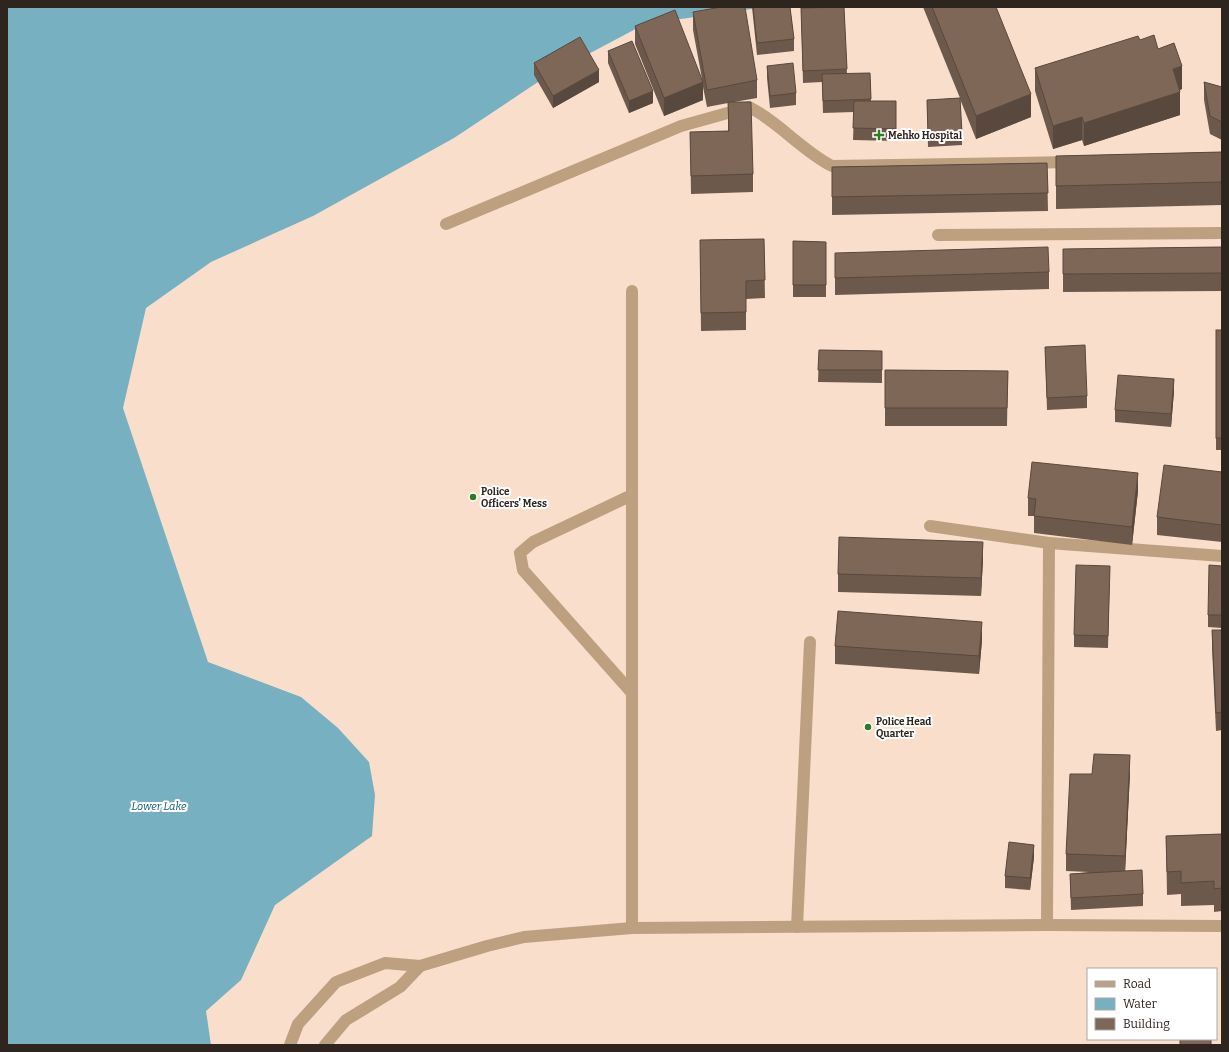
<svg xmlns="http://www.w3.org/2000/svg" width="1229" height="1052" viewBox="0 0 1229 1052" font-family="Bitter,serif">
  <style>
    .water { fill: #77b0c1 }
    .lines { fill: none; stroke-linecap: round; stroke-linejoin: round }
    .minor { stroke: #bca080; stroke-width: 12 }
    .wall { fill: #6d594b }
    .shaded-wall { fill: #59483d }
    .building { fill: #7f6757; stroke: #59483d }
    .poi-dot { fill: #2f7c25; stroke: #fff; stroke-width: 1.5 }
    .labels { text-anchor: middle; stroke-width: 4; stroke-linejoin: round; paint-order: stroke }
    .poi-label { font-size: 10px; font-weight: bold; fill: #2f251f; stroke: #fff; text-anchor: start }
    .water-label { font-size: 11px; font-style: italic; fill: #0c5c6e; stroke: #fff }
  </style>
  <rect width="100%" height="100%" fill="#f9decc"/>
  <path class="water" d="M7 7H765L645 24 547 76 454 138 313 216 211 262 146 308 123 408 208 662 301 697 338 728 369 762 375 795 372 836 275 905 241 980 206 1011 211 1045H7Z"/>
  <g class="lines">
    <g class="minor">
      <path d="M446 224 681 126 749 107C779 122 801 150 832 166L1071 162"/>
      <path d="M938 235 1222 233"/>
      <path d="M632 291V928"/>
      <path d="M632 495 533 542 520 553 523 570 632 693"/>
      <path d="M930 526 1049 543 1222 556"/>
      <path d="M1047 925 1049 543"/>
      <path d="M797 927 810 642"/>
      <path d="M290 1045 298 1024 336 982 385 963 420 966 487 946 524 937 632 928 1047 925 1222 926"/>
      <path d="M325 1045 346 1020 400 987 420 966"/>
    </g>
  </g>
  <g class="wall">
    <path d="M752 7H790L794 39V51L757 55Z"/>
    <path d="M844 7 847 74 870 73 871 101H896V141L853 140 854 112 823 113 822 82 803 83 801 8Z"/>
    <path d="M923 7H996L1031 117 976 139 960 99 962 133V145L928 147 927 100 960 98Z"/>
    <path d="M693 12 757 80V98L734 102 753 174V192L691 194 690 132 728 131V103L707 107 703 87V100L664 116 635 44V26L702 79 693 30Z"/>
    <path d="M1140 40 1158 49 1182 89 1180 90V115L1084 146 1082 140 1053 149 1035 91V68Z"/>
    <path d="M608 51 653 103 629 113 608 63Z"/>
    <path d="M534 63 599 82 553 108 534 75Z"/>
    <path d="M767 66 796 93V105L770 108 767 78Z"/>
    <path d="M1204 82 1222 87V140L1210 134 1204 100Z"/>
    <path d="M1222 152V205L1056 209V156Z"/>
    <path d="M1047 163 1048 211 832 215V167Z"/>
    <path d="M764 239 765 298 746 299V330L701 331 700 240Z"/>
    <path d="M793 241 826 242V297H793Z"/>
    <path d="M1222 247V291L1063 292V249Z"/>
    <path d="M835 253 1049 272V289L835 295Z"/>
    <rect x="1216" y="330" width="6" height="120"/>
    <path d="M1045 347 1087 396V408L1047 410Z"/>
    <path d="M819 350 882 351V383L818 382Z"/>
    <path d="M885 370 1008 371 1007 426H885Z"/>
    <path d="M1174 391 1171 427 1115 422V410Z"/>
    <path d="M1222 472V542L1157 535V517Z"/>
    <path d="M1138 491 1132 545 1034 533V516H1028V498Z"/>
    <path d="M983 559 981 596 838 592V574Z"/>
    <path d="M1110 566 1108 648 1074 647V635Z"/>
    <path d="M1222 566V628L1208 627V615Z"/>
    <path d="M1212 630H1222V730L1216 731 1212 648Z"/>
    <path d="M982 640 979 674 835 664V646Z"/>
    <path d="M1130 773 1125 870 1143 894V906L1071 910 1070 874 1089 872 1066 871V854Z"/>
    <path d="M1222 834V911L1214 912V905L1181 906V894L1167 895 1166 836Z"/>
    <path d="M1034 857 1030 890 1005 888V876Z"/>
  </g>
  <g class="shaded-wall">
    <path d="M1182 66V89L1173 92V69Z"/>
    <path d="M599 70V82L553 108V96Z"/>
    <path d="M703 82V100L664 116V98Z"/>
    <path d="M653 91V103L629 113V101Z"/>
    <path d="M1180 92V115L1084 146V123Z"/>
    <path d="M1031 94V117L976 139V116Z"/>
    <path d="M1082 117V140L1053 149V126Z"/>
    <path d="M1174 379V391L1171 427V414Z"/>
    <path d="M1138 473V491L1132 545V527Z"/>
    <path d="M983 542V559L981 596V578Z"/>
    <path d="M982 622V640L979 674V656Z"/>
    <path d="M1130 755V773L1125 874V856Z"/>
    <path d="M1034 845V857L1030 890V878Z"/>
  </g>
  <g class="building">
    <path d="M721 7H745L757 80 707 90 693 12Z"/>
    <path d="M753 7H790L794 39 757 43Z"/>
    <path d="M844 7 847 69 803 71 801 8Z"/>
    <path d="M932 7H996L1031 94 976 116Z"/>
    <path d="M675 10 703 82 664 98 635 26Z"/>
    <path d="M1154 35 1158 49 1174 43 1182 66 1173 69 1180 92 1084 123 1082 117 1053 126 1035 68 1138 36 1140 40Z"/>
    <path d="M580 37 599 70 553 96 534 63Z"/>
    <path d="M632 41 653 91 629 101 608 51Z"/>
    <path d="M793 63 796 93 770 96 767 66Z"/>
    <path d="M870 73 871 99 823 101 822 74Z"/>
    <path d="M1204 82 1222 87V122L1210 116Z"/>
    <path d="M960 98 962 133 928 135 927 100Z"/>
    <path d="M854 101H896V129L853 128Z"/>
    <path d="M728 102H751L753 174 691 176 690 132 729 131Z"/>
    <path d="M1222 152V182L1056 186V156Z"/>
    <path d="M1047 163 1048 193 832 197V167Z"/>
    <path d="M764 239 765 280 746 281V312L701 313 700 240Z"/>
    <path d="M793 241 826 242V285H793Z"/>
    <path d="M1048 247 1049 272 835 278V253Z"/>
    <path d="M1222 247V273L1063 274V249Z"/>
    <rect x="1216" y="330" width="6" height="108"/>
    <path d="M1085 345 1087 396 1047 398 1045 347Z"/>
    <path d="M819 350 882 351V370H818Z"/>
    <path d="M885 370 1008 371 1007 408H885Z"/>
    <path d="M1118 375 1174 379 1171 414 1115 410Z"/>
    <path d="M1032 462 1138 473 1132 527 1034 516 1036 499 1028 498Z"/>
    <path d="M1164 465 1222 472V525L1157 517Z"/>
    <path d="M839 537 983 542 981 578 838 574Z"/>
    <path d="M1076 565 1110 566 1108 636 1074 635Z"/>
    <path d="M1209 565 1222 566V615H1208Z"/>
    <path d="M838 611 982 622 979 656 835 646Z"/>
    <path d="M1212 630H1222V712L1216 713Z"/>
    <path d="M1094 754 1130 755 1125 856 1066 854 1070 774H1092Z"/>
    <path d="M1222 834V888L1214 889V881L1181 883V871L1167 872 1166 836Z"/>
    <path d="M1009 842 1034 845 1030 878 1005 876Z"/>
    <path d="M1142 870 1143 894 1071 898 1070 874Z"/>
    <rect x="1180" y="1039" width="31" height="6"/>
  </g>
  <g class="poi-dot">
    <path d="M877 129h4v4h4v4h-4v4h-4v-4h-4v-4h4z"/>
    <circle cx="473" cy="497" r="4"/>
    <circle cx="868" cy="727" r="4"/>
  </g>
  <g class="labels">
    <g class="poi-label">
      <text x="888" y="139">Mehko Hospital</text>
      <text x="481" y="495">Police<tspan x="481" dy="12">Officers' Mess</tspan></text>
      <text x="876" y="725">Police Head<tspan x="876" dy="12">Quarter</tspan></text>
    </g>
    <g class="water-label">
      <text x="159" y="810">Lower Lake</text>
    </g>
  </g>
  <rect width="1229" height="1052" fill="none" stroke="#2f251f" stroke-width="16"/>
  <rect x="1087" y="968" width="130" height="72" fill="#ffffff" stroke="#aca8a5"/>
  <rect x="1095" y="981" width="20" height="6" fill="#bca080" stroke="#aca8a5"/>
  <text x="1123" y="988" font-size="12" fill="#2f251f">Road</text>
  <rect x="1095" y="998" width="20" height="12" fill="#77b0c1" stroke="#aca8a5"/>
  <text x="1123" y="1008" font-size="12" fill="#2f251f">Water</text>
  <rect x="1095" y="1018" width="20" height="12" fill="#7f6757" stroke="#aca8a5"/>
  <text x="1123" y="1028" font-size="12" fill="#2f251f">Building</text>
</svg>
